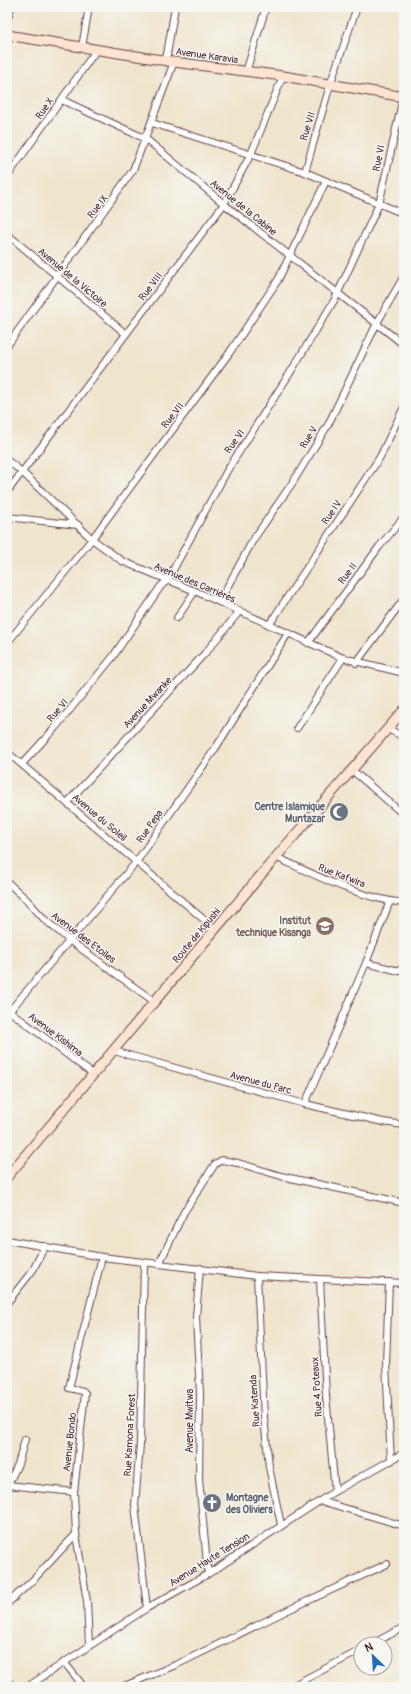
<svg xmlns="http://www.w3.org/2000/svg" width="411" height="1694" viewBox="0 0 411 1694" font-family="Pangolin,sans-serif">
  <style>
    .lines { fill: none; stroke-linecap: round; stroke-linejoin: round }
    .street-casing { stroke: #633d43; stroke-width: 8 }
    .secondary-casing { stroke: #633d43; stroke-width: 11 }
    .street { stroke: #fff; stroke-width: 6 }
    .secondary { stroke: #fde4d0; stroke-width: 9 }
    .labels { text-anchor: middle; stroke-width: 3; stroke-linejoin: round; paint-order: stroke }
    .street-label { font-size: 10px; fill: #4a1f2b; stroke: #f6f6f2 }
    .worship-label { font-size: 10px; font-weight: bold; fill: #5b616d; stroke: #f6f6f2; text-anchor: end }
    .education-label { font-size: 10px; font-weight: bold; fill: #785e54; stroke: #f6f6f2; text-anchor: end }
  </style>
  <rect width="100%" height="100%" fill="#f6f6f2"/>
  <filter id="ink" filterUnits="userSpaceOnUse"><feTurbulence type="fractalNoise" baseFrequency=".025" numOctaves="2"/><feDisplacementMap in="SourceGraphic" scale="8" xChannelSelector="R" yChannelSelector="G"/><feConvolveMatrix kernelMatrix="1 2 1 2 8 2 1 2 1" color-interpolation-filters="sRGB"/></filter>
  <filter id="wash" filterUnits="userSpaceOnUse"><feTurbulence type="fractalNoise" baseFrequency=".012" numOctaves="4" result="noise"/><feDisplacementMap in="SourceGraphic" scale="16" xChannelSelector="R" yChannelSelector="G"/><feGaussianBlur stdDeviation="0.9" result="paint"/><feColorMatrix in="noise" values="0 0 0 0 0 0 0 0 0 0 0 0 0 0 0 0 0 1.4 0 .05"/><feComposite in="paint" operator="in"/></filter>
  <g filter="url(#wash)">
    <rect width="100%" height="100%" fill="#efe5cc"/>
  </g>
  <g filter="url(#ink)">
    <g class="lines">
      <defs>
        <g id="street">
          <path d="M7 21 11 7"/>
          <path d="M82 47 89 7"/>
          <path d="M166 60 175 7"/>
          <path d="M246 72 266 7"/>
          <path d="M62 100 146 139 224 204 404 345"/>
          <path d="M152 123 305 172 404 214"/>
          <path d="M305 172 330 85 357 7"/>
          <path d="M7 177 97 49"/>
          <path d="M7 234 126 334"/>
          <path d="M7 346 133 170 174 62"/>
          <path d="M7 460 22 472 92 539 122 561 195 591 343 658 404 673"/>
          <path d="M7 492 224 204 251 154 283 76"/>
          <path d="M7 517 78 525"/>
          <path d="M219 602 253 540 293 482 328 425 377 323 404 276"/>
          <path d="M177 618 195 591"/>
          <path d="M269 625 380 457 404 407"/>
          <path d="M7 643 92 539 230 352 278 280 326 181"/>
          <path d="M308 643 379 547 404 517"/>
          <path d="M356 663 404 599"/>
          <path d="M297 728 343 658"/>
          <path d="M388 729 404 737"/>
          <path d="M7 752 215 929"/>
          <path d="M22 764 55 728 112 658 161 586 167 581 228 469 290 373 335 299 379 204 404 94"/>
          <path d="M352 770 404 815"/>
          <path d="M67 803 206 652 239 612"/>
          <path d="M276 857C317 876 359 898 404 903"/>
          <path d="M7 882 27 900 44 919 69 940 155 1002"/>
          <path d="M366 963 404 972"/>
          <path d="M7 1009 94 1075"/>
          <path d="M7 1014 137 861 215 749 287 635"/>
          <path d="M114 1051 305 1104 383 1122 404 1125"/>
          <path d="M305 1104 366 963 390 901"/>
          <path d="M7 1240 102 1257 257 1276 404 1283"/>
          <path d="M144 1263 140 1444 135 1505 147 1608"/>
          <path d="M159 1264 184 1212 215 1164 222 1160 238 1163 281 1176 404 1203"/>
          <path d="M200 1268 196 1317 200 1394 199 1479 208 1574"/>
          <path d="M257 1276 264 1417 269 1467 281 1525"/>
          <path d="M320 1280 326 1396 335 1491"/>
          <path d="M389 1282 386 1364 391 1461"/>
          <path d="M7 1303 33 1270 45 1246"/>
          <path d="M8 1485 74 1492"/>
          <path d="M7 1487 18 1464 25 1439"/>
          <path d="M321 1501 404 1526"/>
          <path d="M7 1604 34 1579 76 1534"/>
          <path d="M372 1644 404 1627"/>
          <path d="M89 1645 87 1601 76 1534 74 1492 85 1393 83 1391 69 1388 102 1257"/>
          <path d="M64 1662 84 1687"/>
          <path d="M7 1678 12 1687"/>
          <path d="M27 1687 147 1608 208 1574 335 1491 404 1453"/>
          <path d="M122 1687 178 1664 286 1611 387 1564"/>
          <path d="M290 1687 361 1650"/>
        </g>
        <g id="secondary">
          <path d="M7 35 174 62 283 76 404 97"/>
          <path d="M7 1177 276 857 404 710"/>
        </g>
      </defs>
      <use href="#street" class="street-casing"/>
      <use href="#secondary" class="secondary-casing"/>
      <use href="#street" class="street"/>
      <use href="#secondary" class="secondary"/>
    </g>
  </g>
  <defs>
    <symbol id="mosque-disc" viewBox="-11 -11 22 22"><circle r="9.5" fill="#6b7280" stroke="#f6f6f2"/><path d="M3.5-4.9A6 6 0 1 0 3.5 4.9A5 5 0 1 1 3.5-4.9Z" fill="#fff"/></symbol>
    <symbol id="school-disc" viewBox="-11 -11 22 22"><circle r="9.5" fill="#8d6e63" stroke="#f6f6f2"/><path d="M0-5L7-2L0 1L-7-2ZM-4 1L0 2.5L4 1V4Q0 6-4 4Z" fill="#fff"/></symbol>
    <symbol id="church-disc" viewBox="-11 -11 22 22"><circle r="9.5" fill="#6b7280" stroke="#f6f6f2"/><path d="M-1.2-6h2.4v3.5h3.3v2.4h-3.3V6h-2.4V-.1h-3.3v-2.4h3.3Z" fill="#fff"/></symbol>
  </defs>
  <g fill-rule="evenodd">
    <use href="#mosque-disc" x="328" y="801" width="22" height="22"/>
    <use href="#school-disc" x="314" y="915" width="22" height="22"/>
    <use href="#church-disc" x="201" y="1492" width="22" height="22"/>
  </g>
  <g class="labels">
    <g class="street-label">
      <text transform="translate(207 55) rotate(8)" y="4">Avenue Karavia</text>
      <text transform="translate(44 108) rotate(-55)" y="4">Rue X</text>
      <text transform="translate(307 126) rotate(-73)" y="4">Rue VII</text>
      <text transform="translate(378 158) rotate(-78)" y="4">Rue VI</text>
      <text transform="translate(97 206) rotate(-53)" y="4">Rue IX</text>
      <text transform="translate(244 207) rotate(39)" y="4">Avenue de la Cabine</text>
      <text transform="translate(73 277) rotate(40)" y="4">Avenue de la Victoire</text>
      <text transform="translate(150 286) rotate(-53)" y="4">Rue VIII</text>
      <text transform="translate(172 415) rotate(-52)" y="4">Rue VII</text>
      <text transform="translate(308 437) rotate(-59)" y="4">Rue V</text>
      <text transform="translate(234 441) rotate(-55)" y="4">Rue VI</text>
      <text transform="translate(331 512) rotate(-56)" y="4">Rue IV</text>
      <text transform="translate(347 573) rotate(-53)" y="4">Rue II</text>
      <text transform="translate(195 582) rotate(23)" y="4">Avenue des Carrières</text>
      <text transform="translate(147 702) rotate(-47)" y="4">Avenue Mwanke</text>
      <text transform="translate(57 710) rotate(-50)" y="4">Rue VI</text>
      <text transform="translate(100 817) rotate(40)" y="4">Avenue du Soleil</text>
      <text transform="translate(149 826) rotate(-55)" y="4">Rue Pepa</text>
      <text transform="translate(342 875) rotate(21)" y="4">Rue Kafwira</text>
      <text transform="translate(196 935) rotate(-50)" y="4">Route de Kipushi</text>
      <text transform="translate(84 937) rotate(37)" y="4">Avenue des Etoiles</text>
      <text transform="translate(56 1034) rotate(37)" y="4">Avenue Kishima</text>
      <text transform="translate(261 1082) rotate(15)" y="4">Avenue du Parc</text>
      <text transform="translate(316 1387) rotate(-94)" y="4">Rue 4 Poteaux</text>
      <text transform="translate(254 1401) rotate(-94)" y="4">Rue Katenda</text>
      <text transform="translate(189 1421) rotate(-90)" y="4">Avenue Mwitwa</text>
      <text transform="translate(129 1435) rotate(-87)" y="4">Rue Kamona Forest</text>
      <text transform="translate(69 1442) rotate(-84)" y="4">Avenue Bondo</text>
      <text transform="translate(209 1559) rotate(-32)" y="4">Avenue Haute Tension</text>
    </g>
    <g class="worship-label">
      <text x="325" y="810">Centre Islamique<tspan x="325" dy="12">Muntazar</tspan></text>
      <text x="226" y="1501" text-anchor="start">Montagne<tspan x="226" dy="12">des Oliviers</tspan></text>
    </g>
    <g class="education-label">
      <text x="311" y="924">Institut<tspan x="311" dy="12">technique Kisanga</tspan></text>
    </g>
  </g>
  <rect width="411" height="1694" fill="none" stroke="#f6f6f2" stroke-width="24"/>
  <g transform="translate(373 1656) rotate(335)"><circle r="19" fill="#f6f6f2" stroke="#b1a0a2"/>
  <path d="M0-3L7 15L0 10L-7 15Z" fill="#1f6fb2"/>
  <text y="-6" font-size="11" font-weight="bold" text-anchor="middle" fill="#4a1f2b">N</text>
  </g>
</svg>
